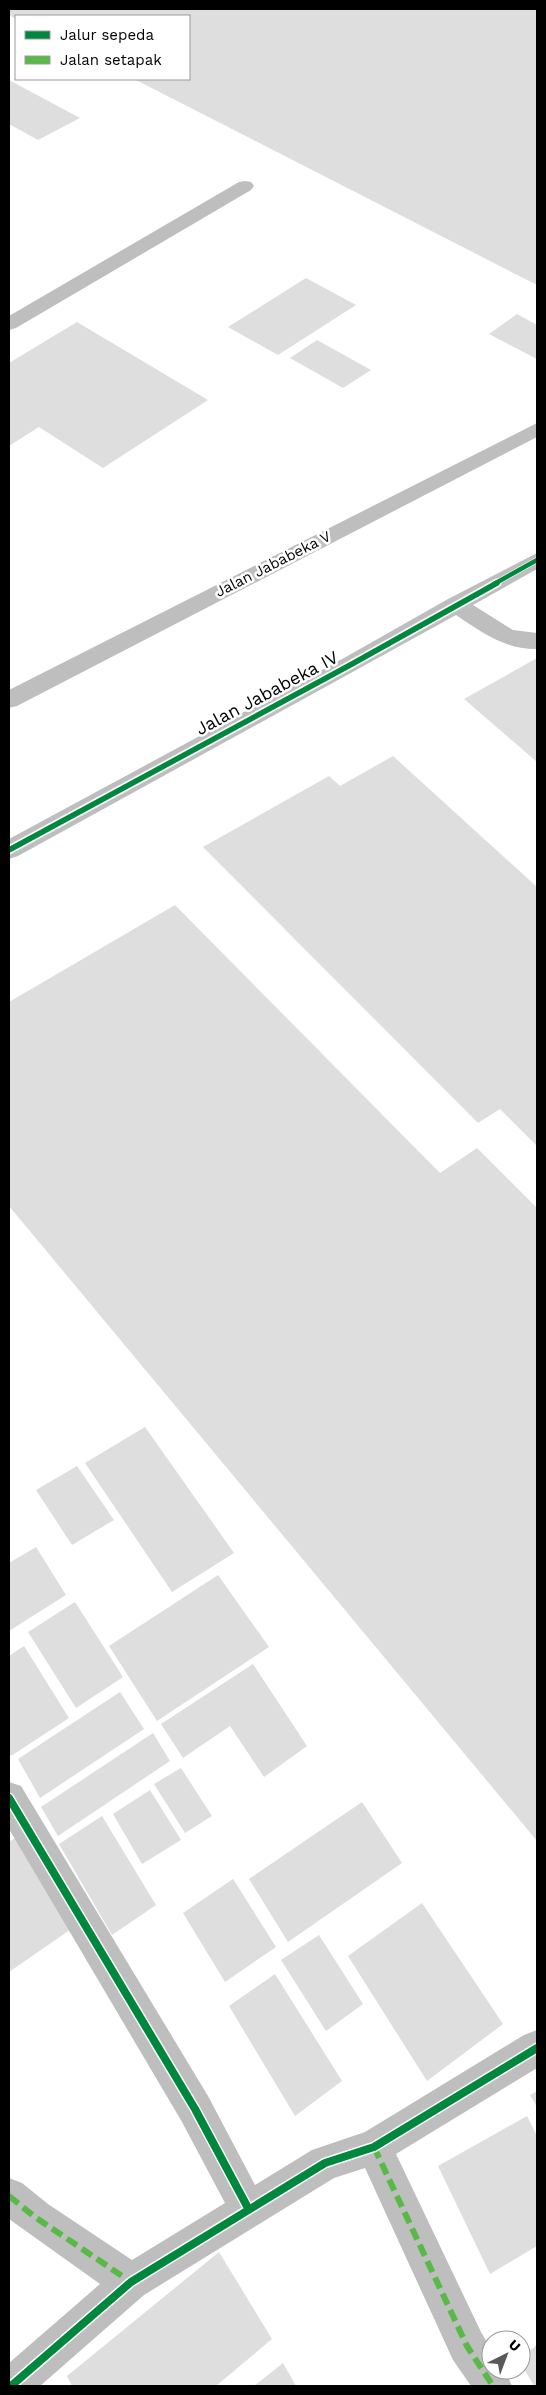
<svg xmlns="http://www.w3.org/2000/svg" width="546" height="2395" viewBox="0 0 546 2395" font-family="'Work Sans',sans-serif">
  <style>
    .building { fill: #dedede }
    .lines { fill: none; stroke-linecap: round; stroke-linejoin: round }
    .minor { fill: #bebebe; fill-rule: evenodd }
    .quiet { stroke: #58b947; stroke-width: 6; stroke-dasharray: 12 6; stroke-linecap: butt }
    .cycleway-far2-casing { stroke: #fff; stroke-width: 6 }
    .cycleway-far1-casing { stroke: #fff; stroke-width: 9 }
    .cycleway-casing { stroke: #fff; stroke-width: 11 }
    .cycleway-far2 { stroke: #00873e; stroke-width: 4.5 }
    .cycleway-far1 { stroke: #00873e; stroke-width: 5.5 }
    .cycleway { stroke: #00873e; stroke-width: 8 }
    .labels { text-anchor: middle; stroke-width: 5; stroke-linejoin: round; paint-order: stroke }
    .far-street-label { font-size: 15px; fill: #000; stroke: #fff }
    .street-label { font-size: 18px; fill: #000; stroke: #fff }
  </style>
  <rect width="100%" height="100%" fill="#fff"/>
  <g class="building">
    <path d="M9 9H537V285L134 79H189V16H16V19L9 15Z"/>
    <path d="M9 80 80 118 38 140 9 124Z"/>
    <path d="M306 278 356 305 278 355 228 327Z"/>
    <path d="M517 314 537 325V359L489 334Z"/>
    <path d="M77 322 208 400 103 468 39 427 9 446V363Z"/>
    <path d="M317 340 371 370 343 388 290 358Z"/>
    <path d="M537 658V762L464 699Z"/>
    <path d="M393 756 537 887V1146L500 1109 478 1123 203 847 329 776 340 786Z"/>
    <path d="M175 905 440 1173 477 1148 537 1208V1841L9 1206V1002Z"/>
    <path d="M145 1427 234 1553 172 1592 85 1463Z"/>
    <path d="M77 1466 114 1520 72 1545 36 1490Z"/>
    <path d="M36 1547 66 1595 9 1631V1563Z"/>
    <path d="M218 1575 269 1647 157 1721 109 1646Z"/>
    <path d="M75 1602 123 1677 76 1708 28 1632Z"/>
    <path d="M24 1646 69 1718 11 1756 9 1753V1656Z"/>
    <path d="M253 1664 307 1746 264 1777 230 1726 183 1758 161 1724Z"/>
    <path d="M120 1692 144 1729 40 1798 18 1759Z"/>
    <path d="M153 1733 170 1761 58 1836 41 1807Z"/>
    <path d="M181 1768 212 1816 185 1833 154 1784Z"/>
    <path d="M150 1790 181 1840 142 1864 113 1814Z"/>
    <path d="M362 1802 402 1863 288 1942 249 1879Z"/>
    <path d="M102 1816 156 1905 112 1935 59 1844Z"/>
    <path d="M22 1833 77 1925 9 1972V1842Z"/>
    <path d="M233 1879 276 1947 225 1982 183 1913Z"/>
    <path d="M422 1903 503 2024 427 2081 348 1956Z"/>
    <path d="M319 1935 363 2004 326 2031 281 1960Z"/>
    <path d="M275 1974 342 2081 295 2116 229 2006Z"/>
    <path d="M537 2091V2107L530 2095Z"/>
    <path d="M527 2116 537 2136V2246L490 2274 438 2166Z"/>
    <path d="M219 2252 272 2339 216 2386H72L67 2376Z"/>
    <path d="M537 2345V2386H534L521 2363V2357Z"/>
    <path d="M283 2363 296 2386H254Z"/>
  </g>
  <g class="lines">
    <g class="minor">
      <path d="M245 181 251 182 254 186 251 190 16 328 9 330V316L239 182Z"/>
      <path d="M537 423V437L17 706 9 708V690Z"/>
      <path d="M537 553V569L473 605 513 630 537 633V649C506 650 481 632 456 615L18 856 9 859V839L344 658 448 599Z"/>
      <path d="M9 1782 21 1786 208 2096 255 2185 312 2150 365 2132 524 2035 537 2030V2068L396 2154 481 2332 491 2349V2370H505L512 2386H471L453 2360 365 2168 334 2178 144 2295 40 2386H9V2363L100 2284 9 2219V2178L22 2183 48 2204 132 2260 225 2203 182 2122 9 1829Z"/>
    </g>
    <g class="quiet">
      <path d="M374 2147 467 2346 493 2386"/>
      <path d="M9 2196 35 2217 131 2282"/>
    </g>
    <defs>
      <path id="cycleway-far2" d="M494 584 537 560"/>
      <path id="cycleway-far1" d="M9 850 352 664 497 583"/>
      <g id="cycleway">
        <path d="M9 1798 195 2109 248 2208"/>
        <path d="M11 2386 131 2282 325 2163 374 2147 537 2048"/>
      </g>
    </defs>
    <use href="#cycleway-far2" class="cycleway-far2-casing"/>
    <use href="#cycleway-far1" class="cycleway-far1-casing"/>
    <use href="#cycleway" class="cycleway-casing"/>
    <use href="#cycleway-far2" class="cycleway-far2"/>
    <use href="#cycleway-far1" class="cycleway-far1"/>
    <use href="#cycleway" class="cycleway"/>
  </g>
  <g class="labels">
    <g class="far-street-label">
      <text transform="translate(273 564) rotate(-27)" y="5">Jalan Jababeka V</text>
    </g>
    <g class="street-label">
      <text transform="translate(267 693) rotate(-28)" y="6">Jalan Jababeka IV</text>
    </g>
  </g>
  <rect width="546" height="2395" fill="none" stroke="#000000" stroke-width="20"/>
  <rect x="15" y="15" width="175" height="65" fill="#ffffff" stroke="#999999"/>
  <rect x="25" y="31" width="25" height="8" fill="#00873e" stroke="#999999"/>
  <text x="60" y="40" font-size="15" fill="#000000">Jalur sepeda</text>
  <rect x="25" y="56" width="25" height="8" fill="#58b947" stroke="#999999"/>
  <text x="60" y="65" font-size="15" fill="#000000">Jalan setapak</text>
  <g transform="translate(506 2355) rotate(42)"><circle r="24" fill="#ffffff" stroke="#999999"/>
  <path d="M0-4L9 19L0 12L-9 19Z" fill="#595959"/>
  <text y="-8" font-size="14" font-weight="bold" text-anchor="middle" fill="#000000">U</text>
  </g>
</svg>
